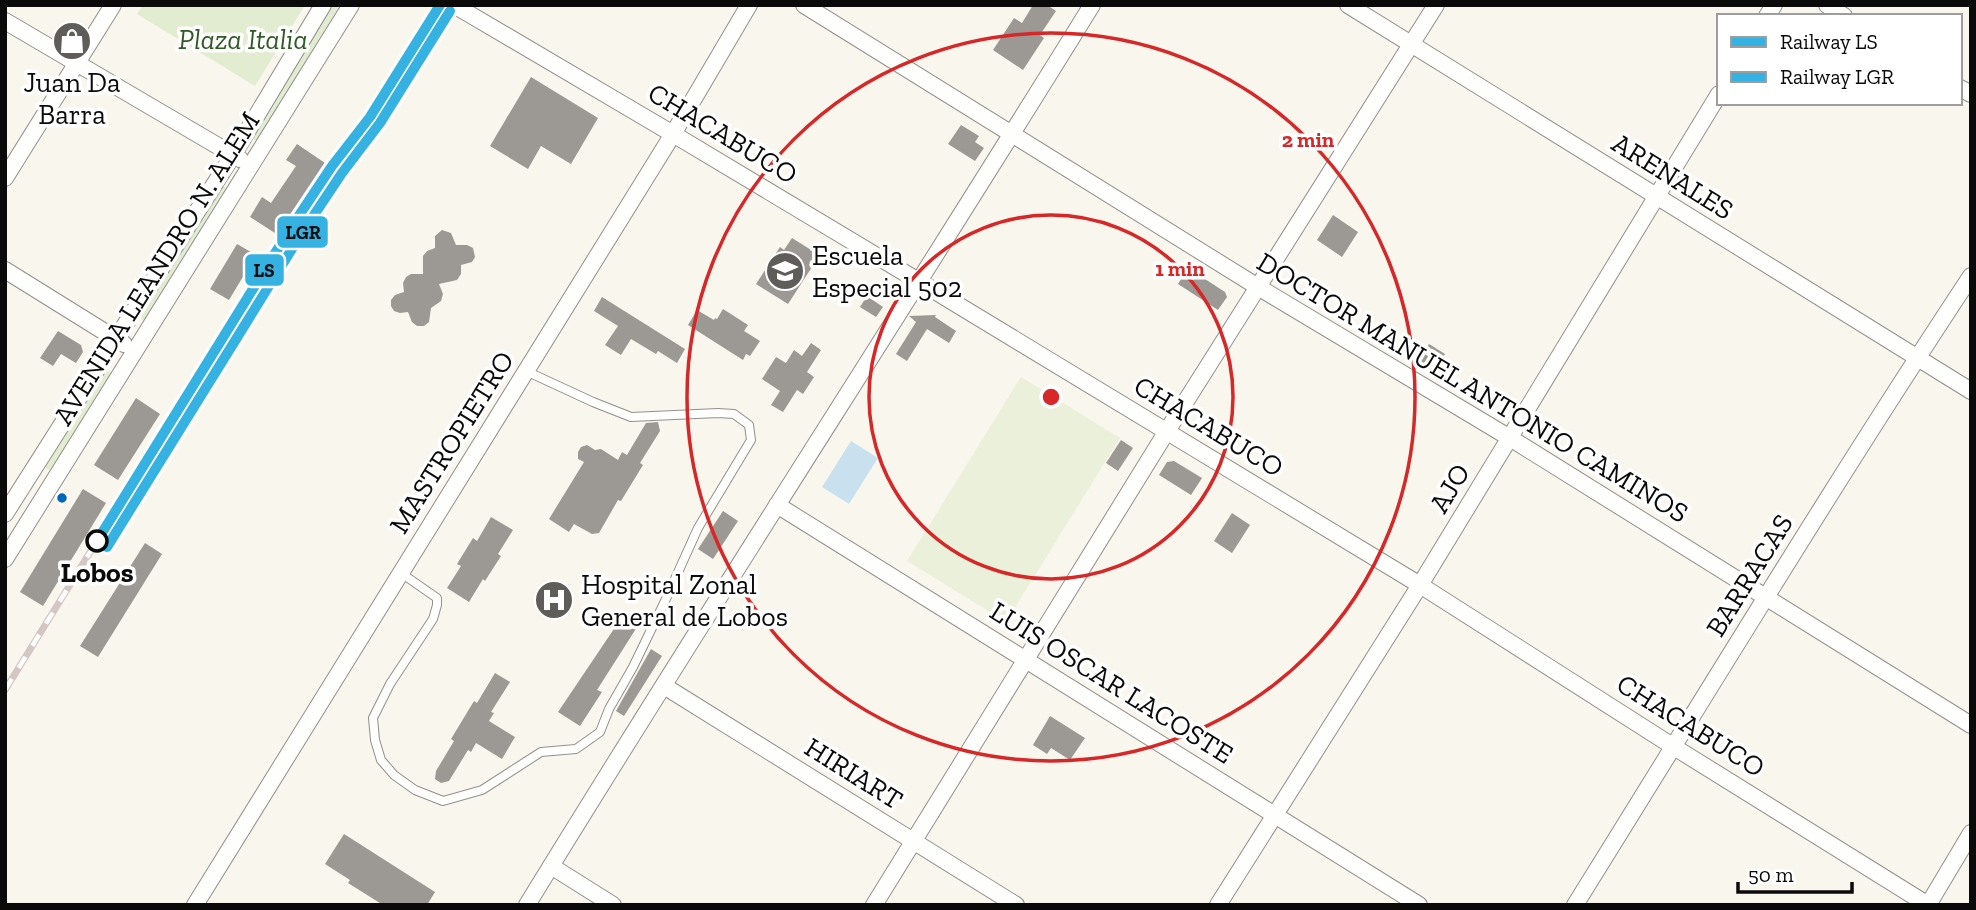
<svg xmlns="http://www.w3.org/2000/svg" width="1976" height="910" viewBox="0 0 1976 910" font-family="'Zilla Slab',serif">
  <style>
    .green { fill: #e1ecd0 }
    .pitch { fill: #ebf0da }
    .water { fill: #c9e1ef }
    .building { fill: #9c9994 }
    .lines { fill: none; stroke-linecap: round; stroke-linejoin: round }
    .service-casing { stroke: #92908d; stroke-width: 10 }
    .minor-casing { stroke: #92908d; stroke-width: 18 }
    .service { stroke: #fefefc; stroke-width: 8 }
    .minor { stroke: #fefefc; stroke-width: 16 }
    .rail-casing { stroke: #d4c6c4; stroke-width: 7 }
    .rail { stroke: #fff; stroke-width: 4.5; stroke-dasharray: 13; stroke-linecap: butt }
    .rail-1-casing { stroke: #fff; stroke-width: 16 }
    .rail-2-casing { stroke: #fff; stroke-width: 16 }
    .rail-1 { stroke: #35b2e2; stroke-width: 10 }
    .rail-2 { stroke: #35b2e2; stroke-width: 10 }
    .ring { fill: none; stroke: #d62828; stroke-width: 3.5 }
    .bus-dot { fill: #0065bd; stroke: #fff; stroke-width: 2.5 }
    .stop-dot { fill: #fff; stroke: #0a0a0a; stroke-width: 3.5 }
    .labels { text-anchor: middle; stroke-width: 7; stroke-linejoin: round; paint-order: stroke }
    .park-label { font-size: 28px; font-style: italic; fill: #2e5a23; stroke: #fff }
    .poi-label { font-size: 28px; fill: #0a0a0a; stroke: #fff; text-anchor: start }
    .street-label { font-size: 28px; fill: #0a0a0a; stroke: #fff }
    .stop-label { font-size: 28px; font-weight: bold; fill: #0a0a0a; stroke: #fff }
    .centre { fill: #d62828; stroke: #fff; stroke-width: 3.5 }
    .ring-label { font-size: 21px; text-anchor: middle; font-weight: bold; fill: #d62828; stroke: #fff; stroke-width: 7; stroke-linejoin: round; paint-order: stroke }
    .line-badge { stroke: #fff; stroke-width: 2.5 }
    .pale-badge-label { font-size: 19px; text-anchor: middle; font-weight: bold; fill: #111 }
  </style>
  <rect width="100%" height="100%" fill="#f9f6ee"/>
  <g class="green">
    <path d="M143 5H305L255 86 137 14Z"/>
    <path d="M333 5H340L259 139 254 140 253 136Z"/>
    <path d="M221 187H225L226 191 145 321 142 320 141 316Z"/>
    <path d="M110 371 112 375 51 469 47 470 46 466 106 372Z"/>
  </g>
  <path class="pitch" d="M1021 377 1120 438 1006 622 907 561Z"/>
  <path class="water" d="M851 441 878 458 849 504 822 487Z"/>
  <g class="building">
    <path d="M1033 5H1047L1056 11 1040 35 1044 38 1023 70 993 50 1014 18 1022 23Z"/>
    <path d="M531 77 598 118 571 164 541 146 528 169 490 146Z"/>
    <path d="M961 125 979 136 975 142 984 148 975 161 948 144Z"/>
    <path d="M297 144 325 163 278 235 250 217 262 197 271 203 296 166 286 160Z"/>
    <path d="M1333 215 1358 232 1342 257 1317 240Z"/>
    <path d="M442 230 451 233 456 245H467L473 248 475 257 472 262 461 265V274L457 280 439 284 443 294 441 301 431 308 429 322 424 326H417L412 322 408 312 400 313 394 311 391 306V300L395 295 404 292 403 283 406 277 411 274H423V256L427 251 435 248V236Z"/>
    <path d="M792 238 816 253 809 265 812 267 788 304 756 284 780 247 784 250Z"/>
    <path d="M237 244 256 255 229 300 210 289Z"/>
    <path d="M1188 268 1225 292 1227 297 1218 310 1178 284Z"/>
    <path d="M867 296 883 307 876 317 860 307Z"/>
    <path d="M602 297 685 349 677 363 658 351 656 354 631 339 621 355 605 345 618 326 594 311Z"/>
    <path d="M723 309 748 325 744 331 760 341 750 356 746 354 743 360 688 325 697 310 714 320 715 318 717 319Z"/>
    <path d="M936 315 935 317 956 331 949 343 927 329 907 361 896 354 916 322 909 316Z"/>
    <path d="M58 331 81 345 83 352 76 363 61 354 53 366 40 358Z"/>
    <path d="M811 343 821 350 807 372 814 377 803 394 797 390 783 412 771 405 780 391 762 379 776 357 786 363 794 350 802 356Z"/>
    <path d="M1429 344 1445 354 1433 373 1417 363Z"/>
    <path d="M136 398 160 414 118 480 94 465Z"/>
    <path d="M658 422 660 431 640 463 643 465 621 501 618 500 599 533 592 534 574 524 569 532 549 519 584 462 578 459V452L581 447 587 445 595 450 601 449 618 460 622 452 627 455 646 423Z"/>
    <path d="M1121 440 1133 448 1118 471 1106 463Z"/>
    <path d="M1174 461 1202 478 1191 495 1159 475 1167 462Z"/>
    <path d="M83 489 106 503 43 606 20 592Z"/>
    <path d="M723 511 738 521 713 559 698 549Z"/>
    <path d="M1232 513 1250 525 1232 553 1214 541Z"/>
    <path d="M491 517 513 530 498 554 501 556 485 581 483 579 469 602 447 588 461 566 457 564 473 538 477 541Z"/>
    <path d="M145 543 162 554 98 657 80 646Z"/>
    <path d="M624 614 639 624 597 690 602 692 580 726 558 712Z"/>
    <path d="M651 649 662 656 624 716 616 711Z"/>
    <path d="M495 673 510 682 491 712 494 713 489 721 515 737 502 759 476 743 471 752 468 750 449 781 441 783 435 779 436 771 454 741 451 739 474 701 477 703Z"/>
    <path d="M1050 716 1085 738 1070 760 1051 748 1047 754 1033 745Z"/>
    <path d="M344 834 435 892 427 905H383L348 883 350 880 325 864Z"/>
  </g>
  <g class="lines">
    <defs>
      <path id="service" d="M401 573 437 598V605L433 619 390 684 373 718 375 740 381 760 394 775 415 790 443 801 482 790 541 752 576 749 600 732 609 709 633 667 665 601 698 528 751 440 749 425 734 414 718 413 631 417 593 402 526 371"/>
      <g id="minor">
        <path d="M454 5 673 134 920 282 1420 585 1674 747 1928 905"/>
        <path d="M804 5 1258 287 1510 438 1971 725"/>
        <path d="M1348 5 1971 391"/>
        <path d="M1827 5 1844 16"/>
        <path d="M1767 16 1774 5"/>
        <path d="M5 21 240 159"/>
        <path d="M1960 88 1971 94"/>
        <path d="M5 178 113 5"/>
        <path d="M5 270 124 344"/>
        <path d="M777 505 1419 905"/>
        <path d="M5 514 233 155 323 5"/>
        <path d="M5 559 351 5"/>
        <path d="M664 686 1016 905"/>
        <path d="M551 866 613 905"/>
        <path d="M195 905 673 134 749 5"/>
        <path d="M527 905C712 603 906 306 1092 5"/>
        <path d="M874 905 1167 431 1436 5"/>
        <path d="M1218 905 1420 585 1719 94"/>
        <path d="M1575 905C1706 695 1834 483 1971 276"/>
        <path d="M1928 905 1971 833"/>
      </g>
    </defs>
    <use href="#service" class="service-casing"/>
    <use href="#minor" class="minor-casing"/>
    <use href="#service" class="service"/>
    <use href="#minor" class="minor"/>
    <defs>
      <path id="rail" d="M5 690 97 541"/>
    </defs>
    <use href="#rail" class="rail-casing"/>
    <use href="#rail" class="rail"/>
    <defs>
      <path id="rail-1" d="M97 541 290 229 332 166 370 117 440 5"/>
      <path id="rail-2" d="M107 547 300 236 342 173 380 123 450 11"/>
    </defs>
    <use href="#rail-1" class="rail-1-casing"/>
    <use href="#rail-2" class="rail-2-casing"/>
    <use href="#rail-1" class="rail-1"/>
    <use href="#rail-2" class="rail-2"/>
  </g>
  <g class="ring">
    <circle cx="1051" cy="397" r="182"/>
    <circle cx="1051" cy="397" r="364"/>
  </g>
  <defs>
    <symbol id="shop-disc" viewBox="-11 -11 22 22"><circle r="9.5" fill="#5e5d5a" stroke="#fff"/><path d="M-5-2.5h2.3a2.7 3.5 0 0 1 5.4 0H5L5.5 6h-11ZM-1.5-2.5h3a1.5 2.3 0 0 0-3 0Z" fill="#fff"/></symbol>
    <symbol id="school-disc" viewBox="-11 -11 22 22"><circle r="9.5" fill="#5e5d5a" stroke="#fff"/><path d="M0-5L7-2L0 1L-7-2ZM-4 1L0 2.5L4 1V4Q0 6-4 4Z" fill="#fff"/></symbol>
    <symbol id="hospital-disc" viewBox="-11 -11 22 22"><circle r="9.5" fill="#5e5d5a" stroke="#fff"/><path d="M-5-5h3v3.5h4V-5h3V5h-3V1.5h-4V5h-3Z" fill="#fff"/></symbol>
  </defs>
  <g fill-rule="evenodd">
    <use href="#shop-disc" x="50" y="19" width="44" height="44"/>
    <use href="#school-disc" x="763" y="249" width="44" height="44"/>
    <use href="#hospital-disc" x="532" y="578" width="44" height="44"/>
  </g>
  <circle class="bus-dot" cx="62" cy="498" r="6"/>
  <circle class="stop-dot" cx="97" cy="541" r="10"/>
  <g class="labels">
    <g class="park-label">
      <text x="243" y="49">Plaza Italia</text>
    </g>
    <g class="poi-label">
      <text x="72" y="92" text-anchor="middle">Juan Da<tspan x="72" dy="32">Barra</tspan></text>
      <text x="812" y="265">Escuela<tspan x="812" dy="32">Especial 502</tspan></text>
      <text x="581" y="594">Hospital Zonal<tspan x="581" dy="32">General de Lobos</tspan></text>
    </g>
    <g class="street-label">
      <text transform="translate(723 133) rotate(31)" y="10">CHACABUCO</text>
      <text transform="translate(1673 176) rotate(32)" y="10">ARENALES</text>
      <text transform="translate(156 268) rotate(-58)" y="10">AVENIDA LEANDRO N. ALEM</text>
      <text transform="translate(1473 387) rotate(31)" y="10">DOCTOR MANUEL ANTONIO CAMINOS</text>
      <text transform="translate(1209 426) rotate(31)" y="10">CHACABUCO</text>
      <text transform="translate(451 442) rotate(-58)" y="10">MASTROPIETRO</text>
      <text transform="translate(1449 488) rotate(-59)" y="10">AJO</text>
      <text transform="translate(1749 575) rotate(-58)" y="10">BARRACAS</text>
      <text transform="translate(1112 682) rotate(32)" y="10">LUIS OSCAR LACOSTE</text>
      <text transform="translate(1691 725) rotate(32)" y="10">CHACABUCO</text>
      <text transform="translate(854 773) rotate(32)" y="10">HIRIART</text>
    </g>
    <g class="stop-label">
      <text x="97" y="582">Lobos</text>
    </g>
  </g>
  <circle cx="1051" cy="397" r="10" class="centre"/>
  <g class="ring-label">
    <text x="1308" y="147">2 min</text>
    <text x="1180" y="276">1 min</text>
  </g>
  <g class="line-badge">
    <rect x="276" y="215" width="53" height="34" rx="7" fill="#35b2e2"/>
    <rect x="244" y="253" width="41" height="34" rx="7" fill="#35b2e2"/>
  </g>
  <g class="pale-badge-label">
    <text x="303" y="239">LGR</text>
    <text x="264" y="277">LS</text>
  </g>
  <rect width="1976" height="910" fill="none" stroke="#0a0a0a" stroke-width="14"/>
  <rect x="1717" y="14" width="245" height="91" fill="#ffffff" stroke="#9d9d9d" stroke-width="2"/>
  <rect x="1731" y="37" width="35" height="10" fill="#35b2e2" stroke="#9d9d9d" stroke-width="2"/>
  <text x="1780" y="49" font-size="21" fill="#0a0a0a">Railway LS</text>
  <rect x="1731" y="72" width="35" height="10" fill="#35b2e2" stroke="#9d9d9d" stroke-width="2"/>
  <text x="1780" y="84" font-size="21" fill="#0a0a0a">Railway LGR</text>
  <path d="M1738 882v10h114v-10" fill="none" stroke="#0a0a0a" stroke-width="3.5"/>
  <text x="1748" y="882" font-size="21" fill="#0a0a0a" stroke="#ffffff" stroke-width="5" paint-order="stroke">50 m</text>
</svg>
